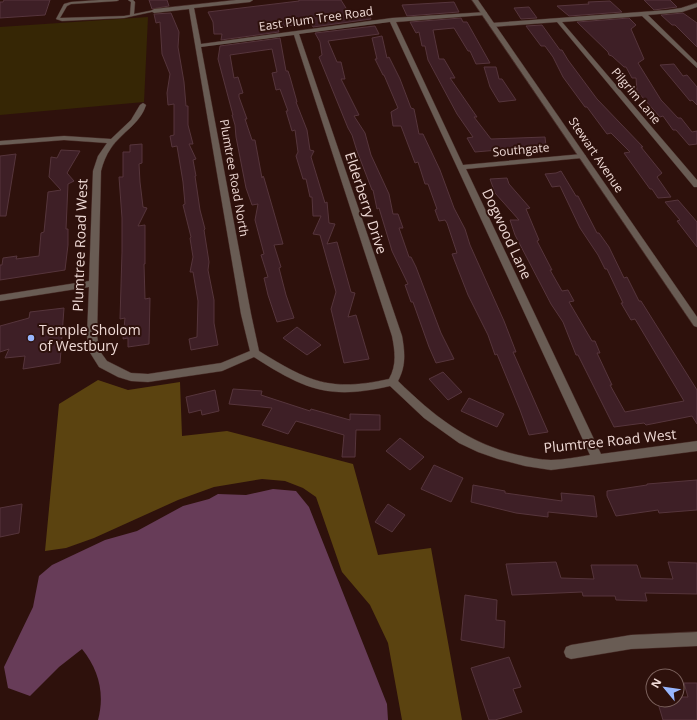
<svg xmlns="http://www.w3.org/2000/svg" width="697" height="720" viewBox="0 0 697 720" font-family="'Open Sans',sans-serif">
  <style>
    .green { fill: #362605 }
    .forest { fill: #5b4310 }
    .water { fill: #673c58 }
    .building { fill: #3e1f26; stroke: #56353c }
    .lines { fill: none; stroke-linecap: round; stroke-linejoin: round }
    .service-casing { stroke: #492d28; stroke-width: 1 }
    .minor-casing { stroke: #492d28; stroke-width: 1 }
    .tertiary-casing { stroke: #492d28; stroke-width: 1 }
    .service { fill: #695c54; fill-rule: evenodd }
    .minor { fill: #695c54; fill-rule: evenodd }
    .tertiary { fill: #695c54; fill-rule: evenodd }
    .poi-dot { fill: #98b6fd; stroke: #2e110c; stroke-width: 1.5 }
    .labels { text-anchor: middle; stroke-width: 4; stroke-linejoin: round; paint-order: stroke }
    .far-street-label { font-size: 12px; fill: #eed9d5; stroke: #2e110c }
    .street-label { font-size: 14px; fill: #eed9d5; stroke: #2e110c }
    .poi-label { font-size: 14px; fill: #eed9d5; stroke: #2e110c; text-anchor: start }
  </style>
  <rect width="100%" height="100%" fill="#2e110c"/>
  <path class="green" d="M148 17 144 102 0 115V27Z"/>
  <path class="forest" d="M98 380 128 390 180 382 182 436 227 431 353 464 378 555 431 548 462 720H402L388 643 370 605 342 572 316 497 303 488 285 481 262 479 214 487 178 500 94 538 66 548 45 551 59 404Z"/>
  <path class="water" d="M273 489 296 491 309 507 387 704 388 720H98C105 694 99 670 82 649L59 667 30 696 8 688 4 667 33 607 39 576 52 565 105 540 137 531 183 506 209 499 218 494 246 495Z"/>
  <g class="building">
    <path d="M4 0H50L45 15 0 18V2H3Z"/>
    <path d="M149 0H167L169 6 152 9Z"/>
    <path d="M299 0H341L349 13 367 11 371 19 313 27 311 23 277 27 279 32 221 40 222 34H214L213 22 208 12 299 1Z"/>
    <path d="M644 0H670L677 7 654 10Z"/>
    <path d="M610 1 622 12 569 16 557 6 589 4 588 2Z"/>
    <path d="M454 2 459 12 407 16 402 5Z"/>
    <path d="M529 7 537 18 521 19 514 8Z"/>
    <path d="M171 13 179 32 178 47 184 82 186 106H188V125L193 144H189L196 159 193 160 196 176H195L200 210 205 229 204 230 209 262 208 270 214 300V323L218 345 191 350 189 339 197 337 198 301 193 272H190L193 257 190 238 191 237 183 205 185 204 183 182 177 146 172 147 170 136 174 135V104L168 105 167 93 170 74 162 54 160 22 156 23 154 14Z"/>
    <path d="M683 13 697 23V47L675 25H672L661 15Z"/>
    <path d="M461 18 463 22H467L490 63 476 64 470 51H468L454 28 433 30 439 59H444L455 78H450L477 117H474L491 139 545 137 546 146 475 152 467 138 473 137 457 114 428 60 425 46H422L419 32 416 33 410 22Z"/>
    <path d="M629 18 636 25 631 29 644 59 638 63 661 100 678 118H681L692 132 697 131V144L689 145 676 130H673L663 116 660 117 637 91 636 78H632L626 67H624L612 56 609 55 608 52 577 22Z"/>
    <path d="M542 25 560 50H562L568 60 597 99 643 147H641L662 173 657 177 671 197 658 198 652 189H650L624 153 630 152 611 133 607 134 587 107H585L563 77 553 57 545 46H541L526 26Z"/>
    <path d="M375 26 379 34 328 41 337 62H341L345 79H341L359 115 354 116 365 133 371 155 389 194 393 214H398L403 228H399L409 257H411L416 267 441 333 454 359 436 363 429 347 413 302H411L405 285 408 284 392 251 379 208 377 209 373 190H372L357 151 352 135 348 128 319 57 322 55 320 42 315 33Z"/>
    <path d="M382 36 387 58 389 57 400 79 411 108 414 109 419 134H423L440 170 454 208 465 229 470 245 504 321 516 352H513L548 432 529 435 520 410 497 354 495 355 488 335 468 295 452 254 457 253 447 223 445 220 439 221 435 210 437 209 428 184H425L418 162 415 163 401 126H393L391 112 398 108 384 75H383L375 59H377L372 38Z"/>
    <path d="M280 38 286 71H288L290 77 297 102H296L307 130 310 150 314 151 311 157 325 203 327 202 329 223 335 224 327 244 337 242 351 292 355 293 348 317 356 315 369 359 344 363 331 309 336 292 320 235 313 234 321 216H313L312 197H310L306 179H303L296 156 298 152 295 130 292 131 286 111H288L280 89 276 90 272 73 277 72 272 49 230 55 234 78 238 77 243 93 239 94V97L247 119H245L252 140H255L262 178 263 176 264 178 283 244 274 245 281 267 279 268 286 295 294 318 277 322 268 295 264 278 268 277 261 255 264 254 255 220 258 204 252 205 246 188 236 137 235 125 232 115H233L218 59 220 46Z"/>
    <path d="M674 64 683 76 687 75 697 87V105L692 100 690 101 660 65Z"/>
    <path d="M484 67H496L499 79H502L516 100 499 102 490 87Z"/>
    <path d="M142 144V163L139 164 140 182 143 207 147 208 138 226 145 225V264H144L145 299 150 298 149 344 128 347V338L123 339 125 318 120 319 122 252V218L119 177H123V152H130V145Z"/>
    <path d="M61 150 80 151 67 173 74 181 68 184 66 229H68V245L65 270 0 280V265H2L3 258 17 256 16 259 39 256 41 233 44 232 48 192 61 190 49 177 51 157 57 158Z"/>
    <path d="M16 154 6 216H0V156Z"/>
    <path d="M561 171 576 196H578L597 233H599L609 247 624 278 627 277 639 301H641L697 390V424L692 416 646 425 644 423 614 427 578 355H576L563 322 551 304 515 235 510 220H519L495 193 490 179 507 178 509 184 530 208 526 209 539 240 537 241 552 270H550L562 291 568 290 574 301 569 302 592 341H595L600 353H597L612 385H610L625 412 684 401 635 319 631 320 621 303H623L607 269H605L598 255 580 228 560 186 552 187 545 174 556 173Z"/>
    <path d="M678 200 697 222V247L677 221 680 220 665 202Z"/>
    <path d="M64 308 60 363 23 369 25 356 5 358 9 349 0 352V326L29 318 30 312Z"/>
    <path d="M297 327 321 345 307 355 283 338Z"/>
    <path d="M443 372 462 392 448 400 429 379Z"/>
    <path d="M233 389 262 391 261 395 310 411 311 409 350 420V414L380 415V430H356L355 457H342L344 435 296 421 288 434 262 425 272 408 229 404Z"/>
    <path d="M215 390 219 411 202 415 201 410 189 413 186 397Z"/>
    <path d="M469 398 504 414 497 427 461 411Z"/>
    <path d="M400 438 424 457 410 470 386 451Z"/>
    <path d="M434 465 463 478 451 502 421 489Z"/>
    <path d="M697 480V510L659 513 658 510 616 516 607 496V491L647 485V484Z"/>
    <path d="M473 485 505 491V493L562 501 561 493 594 496 597 517 548 512V517L516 513 471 502Z"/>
    <path d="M22 504 19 533 0 537V508Z"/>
    <path d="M388 504 405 515 392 532 375 522Z"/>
    <path d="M556 562 561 578 594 579 591 565H637L641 578 673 579 668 562 697 563V594L645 593 647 601 616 600 615 596H583L582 592 512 595 506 564Z"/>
    <path d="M465 595 497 600 496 620 505 621 504 648 461 640Z"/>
    <path d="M509 657 521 687 513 689 522 712 495 720H489L471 668Z"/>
    <path d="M684 683H697V720H663L657 700H677V697H688Z"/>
  </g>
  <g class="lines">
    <defs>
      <path id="service" d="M99 0H119L117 1 71 4 67 6 60 18 124 16 130 15 131 2 128 0H133L135 2 134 14 154 10 156 11 124 18 62 21 56 19 64 4 71 2Z"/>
      <g id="minor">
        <path d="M236 0H253L250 2 194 8 201 44 392 18 486 12 487 13 484 15 396 22 463 165 582 154 586 156 582 158 466 169 601 454 697 441V451L551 470 525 466 498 459 478 452 459 443 424 418 390 386C330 400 305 390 254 357L222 371 148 382 131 381 118 377 99 367 89 351 87 335 89 287 0 301V295L89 281 93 171 98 156 107 143 64 140 0 145V141L64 136 111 139 131 120 140 105 143 103 146 105C140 124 122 132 111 148 106 155 103 163 101 171L97 335 99 350 107 361 131 373 148 374 221 363 250 351 241 314 189 9 154 13 151 11 154 9ZM390 22 590 455C577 457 564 460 551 460 540 460 528 457 518 455 467 443 434 416 398 381 406 366 405 353 402 336L299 34ZM294 35 392 336C395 351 397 365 389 379 330 392 309 382 259 351L251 314 201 47Z"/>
        <path d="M697 3V7L682 12 648 15 697 63V68L642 16 562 22 697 180V187H694L557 22 492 27 489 25 492 23 668 10 681 8Z"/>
        <path d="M697 632V646L631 649 571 659 566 657 564 652 566 647 571 645 631 635Z"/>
      </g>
      <path id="tertiary" d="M472 0H478L697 317V327L694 326Z"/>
    </defs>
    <use href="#service" class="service-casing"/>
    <use href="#minor" class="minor-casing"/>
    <use href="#tertiary" class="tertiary-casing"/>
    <use href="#service" class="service"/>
    <use href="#minor" class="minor"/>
    <use href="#tertiary" class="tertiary"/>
  </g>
  <circle class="poi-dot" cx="31" cy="338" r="4"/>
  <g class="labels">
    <g class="far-street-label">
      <text transform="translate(316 19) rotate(-8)" y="4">East Plum Tree Road</text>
      <text transform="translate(636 96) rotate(50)" y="4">Pilgrim Lane</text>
      <text transform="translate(521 150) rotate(-5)" y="4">Southgate</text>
      <text transform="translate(596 155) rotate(56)" y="4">Stewart Avenue</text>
      <text transform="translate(234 178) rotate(80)" y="4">Plumtree Road North</text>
    </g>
    <g class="street-label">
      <text transform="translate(366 203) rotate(72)" y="5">Elderberry Drive</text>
      <text transform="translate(507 234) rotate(65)" y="5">Dogwood Lane</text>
      <text transform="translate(80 245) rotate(-88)" y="5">Plumtree Road West</text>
      <text transform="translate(610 441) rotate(-6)" y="5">Plumtree Road West</text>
    </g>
    <g class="poi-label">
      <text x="39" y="335">Temple Sholom<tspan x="39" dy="16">of Westbury</tspan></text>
    </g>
  </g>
  <g transform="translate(665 688) rotate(299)"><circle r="19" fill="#2e110c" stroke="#7b615c"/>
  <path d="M0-3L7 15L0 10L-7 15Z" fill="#98b6fd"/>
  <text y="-6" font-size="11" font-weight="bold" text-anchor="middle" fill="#eed9d5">N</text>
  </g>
</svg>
